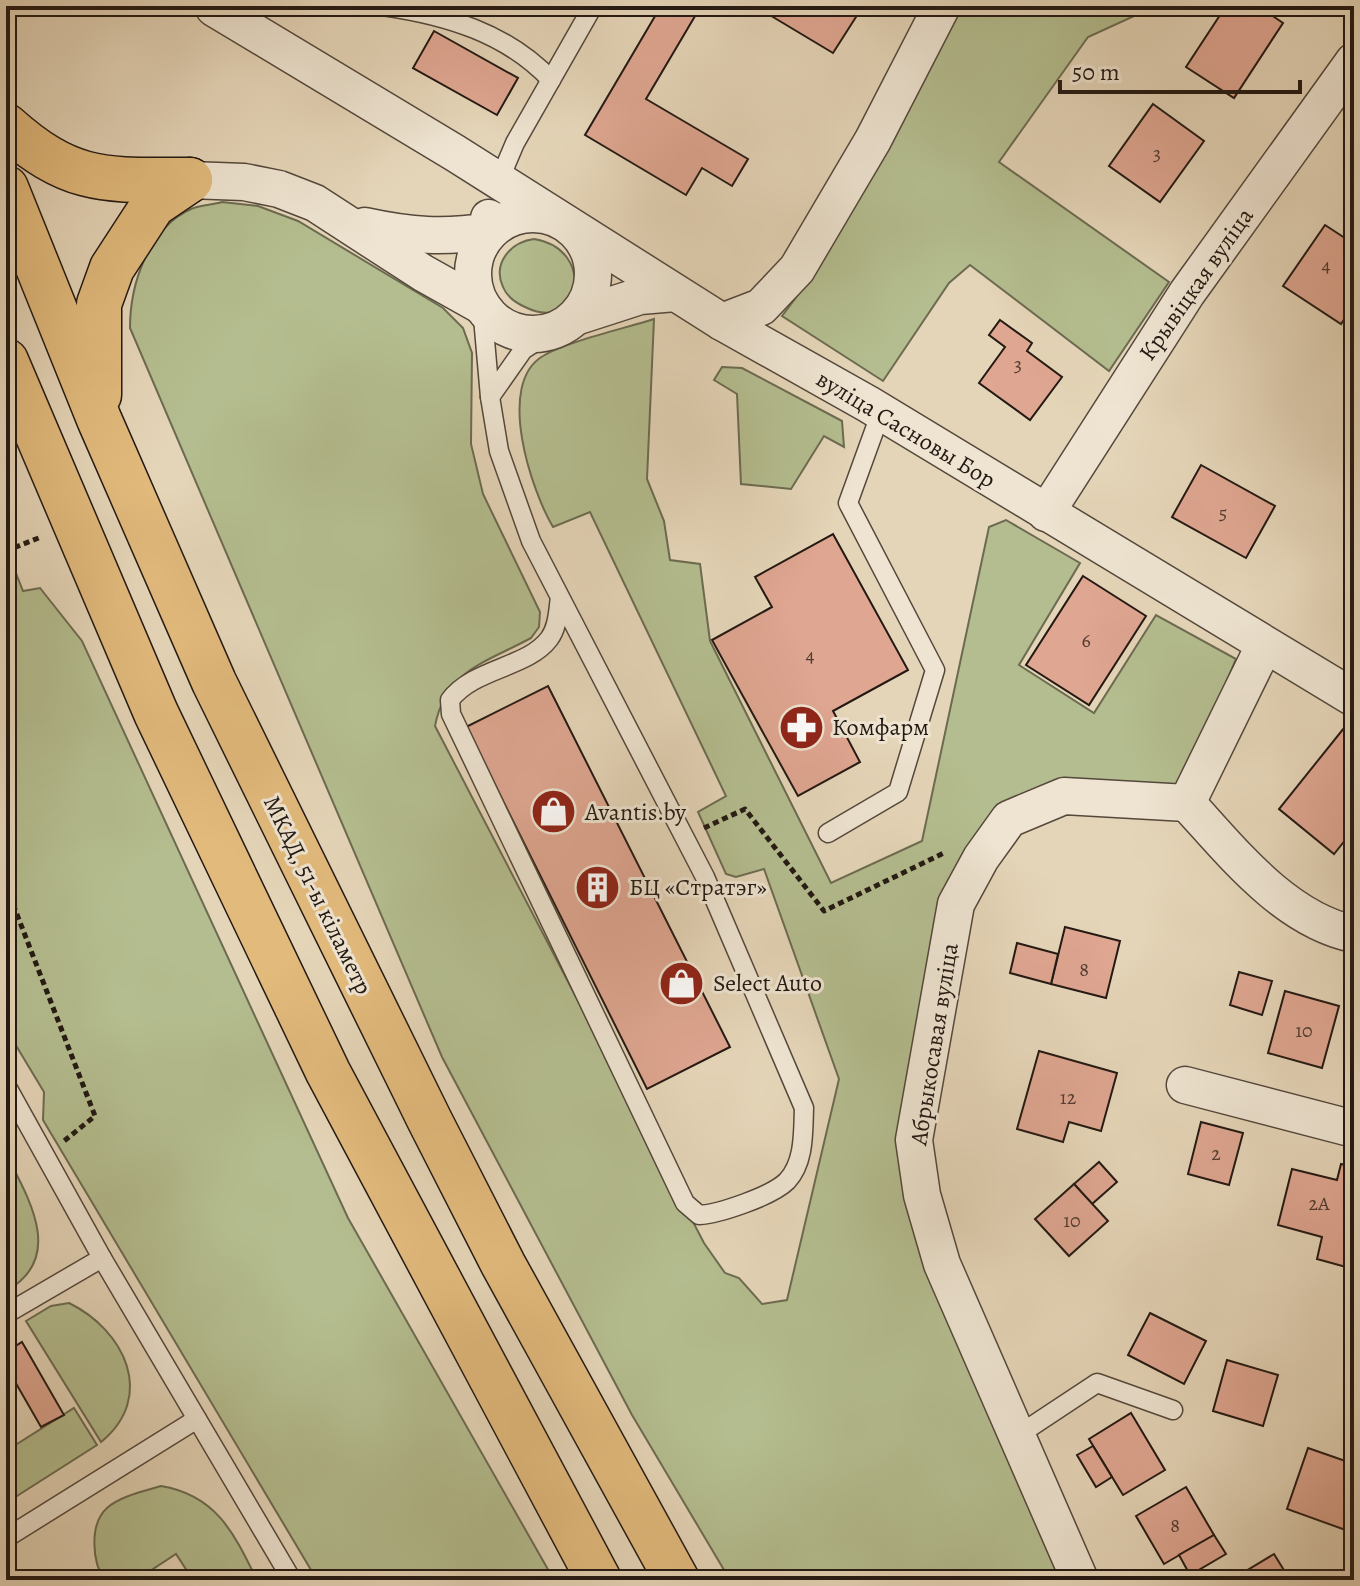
<svg xmlns="http://www.w3.org/2000/svg" width="1360" height="1586" viewBox="0 0 1360 1586" font-family="Alegreya,serif">
  <style>
    .green { fill: #b4bd8f; stroke: #6c6b51; stroke-width: 2 }
    .building { fill: #dfa691; stroke: #231913; stroke-width: 2 }
    .lines { fill: none; stroke-linecap: round; stroke-linejoin: round }
    .lane-casing { stroke: #54483c; stroke-width: 21 }
    .street-casing { stroke: #54483c; stroke-width: 39 }
    .highway-casing { stroke: #231913; stroke-width: 47 }
    .path { stroke: #231913; stroke-width: 5; stroke-dasharray: 6 4; stroke-linecap: butt }
    .lane { stroke: #eee4d1; stroke-width: 18 }
    .street { stroke: #eee4d1; stroke-width: 36 }
    .highway { stroke: #e2ba7c; stroke-width: 44 }
    .labels { text-anchor: middle; stroke-width: 6; stroke-linejoin: round; paint-order: stroke }
    .number-label { font-size: 20px; fill: #523c32 }
    .street-label { font-size: 24px; fill: #231913; stroke: #eee4d1 }
    .poi-label { font-size: 24px; fill: #231913; stroke: #eee4d1; text-anchor: start }
  </style>
  <rect width="100%" height="100%" fill="#e5d5b8"/>
  <filter id="stains"><feTurbulence type="fractalNoise" baseFrequency=".0025" numOctaves="4"/><feColorMatrix values="0 0 0 0 .2 0 0 0 0 .09 0 0 0 0 .02 0 0 0 .5 -.17"/></filter>
  <radialGradient id="worn" r=".72"><stop offset=".6" stop-color="#630" stop-opacity="0"/><stop offset="1" stop-color="#630" stop-opacity=".3"/></radialGradient>
  <g class="green">
    <path d="M961 6H1156L1088 37 999 162 1169 282 1109 371 970 265 949 283 883 381 782 316C855 223 899 107 961 6Z"/>
    <path d="M222 202 258 206 298 221 443 308 463 328 472 353 471 444 483 494 540 612 539 627 531 638C485 663 446 670 435 726L704 1243 725 1273 739 1278 762 1304 787 1300 839 1079 764 869 736 877 726 874 698 812 726 796 590 512 553 527C532 492 495 384 543 356 565 342 626 328 654 319L647 479 664 521 670 560 700 564 710 641 831 883 922 841 989 527 1006 520 1080 563 1019 665 1094 713 1156 615 1236 659 1180 793 992 814 899 1137 1073 1580H730L632 1415 442 1057 130 328C130 285 148 228 191 209 200 205 212 205 222 202Z"/>
    <path d="M534 239C597 249 581 335 525 307 516 303 507 297 503 287 492 263 511 242 534 239Z"/>
    <path d="M722 367 742 368 842 421 844 447 824 436 791 489 741 484 737 394 714 380Z"/>
    <path d="M6 548 23 591 40 588 82 641 348 1218 554 1580H317L43 1120 44 1092 6 1029Z"/>
    <path d="M6 1154C28 1197 66 1258 6 1291Z"/>
    <path d="M69 1303C124 1330 157 1396 101 1442L26 1321 51 1306Z"/>
    <path d="M74 1408 97 1445 6 1503V1451Z"/>
    <path d="M161 1486C216 1495 234 1533 257 1580H193L176 1554 144 1575 148 1580H105C92 1563 89 1524 107 1508 120 1496 145 1491 161 1486Z"/>
  </g>
  <g class="building">
    <path d="M661 6H701L646 99 748 159 732 186 702 168 686 195 585 135Z"/>
    <path d="M767 6H863L833 53 763 11Z"/>
    <path d="M1226 6H1258L1283 23 1234 98 1186 67Z"/>
    <path d="M434 31 518 78 497 115 413 68Z"/>
    <path d="M1153 104 1204 141 1160 202 1109 166Z"/>
    <path d="M1325 225 1354 244V304L1341 324 1283 286Z"/>
    <path d="M1000 320 1032 343 1027 351 1062 377 1030 420 979 383 1005 347 989 335Z"/>
    <path d="M1201 465 1275 506 1246 558 1172 517Z"/>
    <path d="M833 534 908 670 833 711 860 762 798 796 712 640 772 607 755 577Z"/>
    <path d="M1083 576 1146 616 1089 705 1026 665Z"/>
    <path d="M548 686 730 1047 647 1089 466 727Z"/>
    <path d="M1344 728 1354 736V829L1334 854 1279 809Z"/>
    <path d="M1065 927 1120 941 1106 998 1051 984Z"/>
    <path d="M1017 943 1058 954 1051 984 1010 973Z"/>
    <path d="M1239 972 1272 981 1262 1015 1230 1005Z"/>
    <path d="M1285 991 1339 1006 1322 1068 1268 1053Z"/>
    <path d="M1039 1051 1117 1073 1101 1131 1069 1122 1063 1142 1017 1129Z"/>
    <path d="M1201 1122 1243 1133 1229 1185 1188 1174Z"/>
    <path d="M1099 1162 1117 1182 1092 1204 1074 1184Z"/>
    <path d="M1341 1164 1354 1167V1235L1346 1267 1317 1259 1322 1237 1278 1225 1292 1169 1337 1180Z"/>
    <path d="M1074 1184 1108 1221 1069 1256 1035 1219Z"/>
    <path d="M1150 1313 1206 1341 1184 1384 1128 1355Z"/>
    <path d="M22 1342 64 1415 41 1427 6 1366V1352Z"/>
    <path d="M1227 1360 1278 1375 1263 1426 1213 1411Z"/>
    <path d="M1131 1413 1165 1470 1123 1495 1089 1439Z"/>
    <path d="M1093 1446 1112 1477 1096 1487 1077 1455Z"/>
    <path d="M1308 1448 1354 1464V1533L1287 1509Z"/>
    <path d="M1186 1487 1214 1535 1164 1564 1136 1516Z"/>
    <path d="M1214 1535 1226 1554 1190 1575 1179 1555Z"/>
    <path d="M1274 1554 1290 1580H1231Z"/>
  </g>
  <g class="lines">
    <defs>
      <g id="lane">
        <path d="M383 6C446 15 507 33 551 80"/>
        <path d="M498 183 515 143 593 6"/>
        <path d="M482 306 490 397 523 350 552 331"/>
        <path d="M490 397 499 451 531 541 705 877 804 1108C803 1131 805 1162 787 1181 772 1196 719 1214 699 1215L685 1203 451 714 450 700C474 668 527 668 549 639 558 627 558 611 560 597"/>
        <path d="M828 833 898 792 935 670 848 503 881 412"/>
        <path d="M6 1085 102 1258 292 1580"/>
        <path d="M6 1314 102 1258"/>
        <path d="M1017 1436 1097 1383 1173 1410"/>
        <path d="M6 1538 197 1419"/>
      </g>
      <g id="street">
        <path d="M214 8 455 153 722 322 868 404 1354 698"/>
        <path d="M190 180 244 182 279 189 315 203 423 273 482 306"/>
        <circle cx="533" cy="274" r="60"/>
        <path d="M365 226C411 236 443 238 490 231L489 218"/>
        <path d="M575 317 640 296 675 293"/>
        <path d="M722 322 761 307 797 269 873 140 942 6"/>
        <path d="M1046 513 1187 293 1354 61"/>
        <path d="M1187 803C1232 852 1285 920 1354 934"/>
        <path d="M1187 803 1264 646"/>
        <path d="M1185 1085 1354 1129"/>
        <path d="M1080 1580 942 1264 922 1195 914 1140 956 904 981 858 1009 819 1064 796 1187 803"/>
      </g>
      <g id="highway">
        <path d="M6 126C72 185 106 180 190 180"/>
        <path d="M6 188 99 419 214 682 430 1121 503 1264 677 1580"/>
        <path d="M6 361 156 713 328 1072 599 1580"/>
        <path d="M99 395V304L112 268 153 205 190 180"/>
      </g>
    </defs>
    <use href="#lane" class="lane-casing"/>
    <use href="#street" class="street-casing"/>
    <use href="#highway" class="highway-casing"/>
    <g class="path">
      <path d="M6 517 16 547 41 537"/>
      <path d="M704 828 745 809 824 911 946 852"/>
      <path d="M6 886 95 1116 64 1141"/>
    </g>
    <use href="#lane" class="lane"/>
    <use href="#street" class="street"/>
    <use href="#highway" class="highway"/>
  </g>
  <defs>
    <symbol id="pharmacy-disc" viewBox="-11 -11 22 22"><circle r="9.5" fill="#8f2418" stroke="#eee4d1"/><path d="M-2-6h4v4h4v4h-4v4h-4v-4h-4v-4h4Z" fill="#fff"/></symbol>
    <symbol id="shop-disc" viewBox="-11 -11 22 22"><circle r="9.5" fill="#8f2418" stroke="#eee4d1"/><path d="M-5-2.5h2.3a2.7 3.5 0 0 1 5.4 0H5L5.5 6h-11ZM-1.5-2.5h3a1.5 2.3 0 0 0-3 0Z" fill="#fff"/></symbol>
    <symbol id="building-disc" viewBox="-11 -11 22 22"><circle r="9.5" fill="#8f2418" stroke="#eee4d1"/><path d="M-4-6H4V6H1V3H-1V6H-4ZM-2.5-4.3h1.7v1.8h-1.7ZM.8-4.3h1.7v1.8H.8ZM-2.5-1h1.7V.8h-1.7ZM.8-1h1.7V.8H.8Z" fill="#fff"/></symbol>
  </defs>
  <g fill-rule="evenodd">
    <use href="#pharmacy-disc" x="776" y="702" width="51" height="51"/>
    <use href="#shop-disc" x="528" y="786" width="51" height="51"/>
    <use href="#building-disc" x="572" y="862" width="51" height="51"/>
    <use href="#shop-disc" x="656" y="958" width="51" height="51"/>
  </g>
  <g class="labels">
    <g class="number-label">
      <text x="1157" y="160">3</text>
      <text x="1326" y="272">4</text>
      <text x="1018" y="371">3</text>
      <text x="1223" y="519">5</text>
      <text x="1086" y="647">6</text>
      <text x="810" y="662">4</text>
      <text x="1084" y="976">8</text>
      <text x="1304" y="1037">10</text>
      <text x="1068" y="1104">12</text>
      <text x="1216" y="1160">2</text>
      <text x="1319" y="1210">2А</text>
      <text x="1072" y="1227">10</text>
      <text x="1175" y="1532">8</text>
    </g>
    <g class="street-label">
      <text transform="translate(1196 284) rotate(-55)" y="8">Крывіцкая вуліца</text>
      <text transform="translate(906 429) rotate(31)" y="8">вуліца Сасновы Бор</text>
      <text transform="translate(318 895) rotate(64)" y="8">МКАД, 51-ы кіламетр</text>
      <text transform="translate(934 1044) rotate(-81)" y="8">Абрыкосавая вуліца</text>
    </g>
    <g class="poi-label">
      <text x="832" y="735">Комфарм</text>
      <text x="585" y="820">Avantis.by</text>
      <text x="629" y="895">БЦ «Стратэг»</text>
      <text x="713" y="991">Select Auto</text>
    </g>
  </g>
  <rect width="1360" height="1586" fill="none" stroke="#e5d5b8" stroke-width="32"/>
  <rect x="8" y="8" width="1344" height="1570" fill="none" stroke="#231913" stroke-width="4"/>
  <rect x="16" y="16" width="1328" height="1554" fill="none" stroke="#231913" stroke-width="2"/>
  <path d="M1060 80v12h240v-12" fill="none" stroke="#231913" stroke-width="4"/>
  <text x="1072" y="80" font-size="24" fill="#231913" stroke="#eee4d1" stroke-width="6" paint-order="stroke">50 m</text>
  <rect width="100%" height="100%" filter="url(#stains)"/>
  <rect width="100%" height="100%" fill="url(#worn)"/>
</svg>
